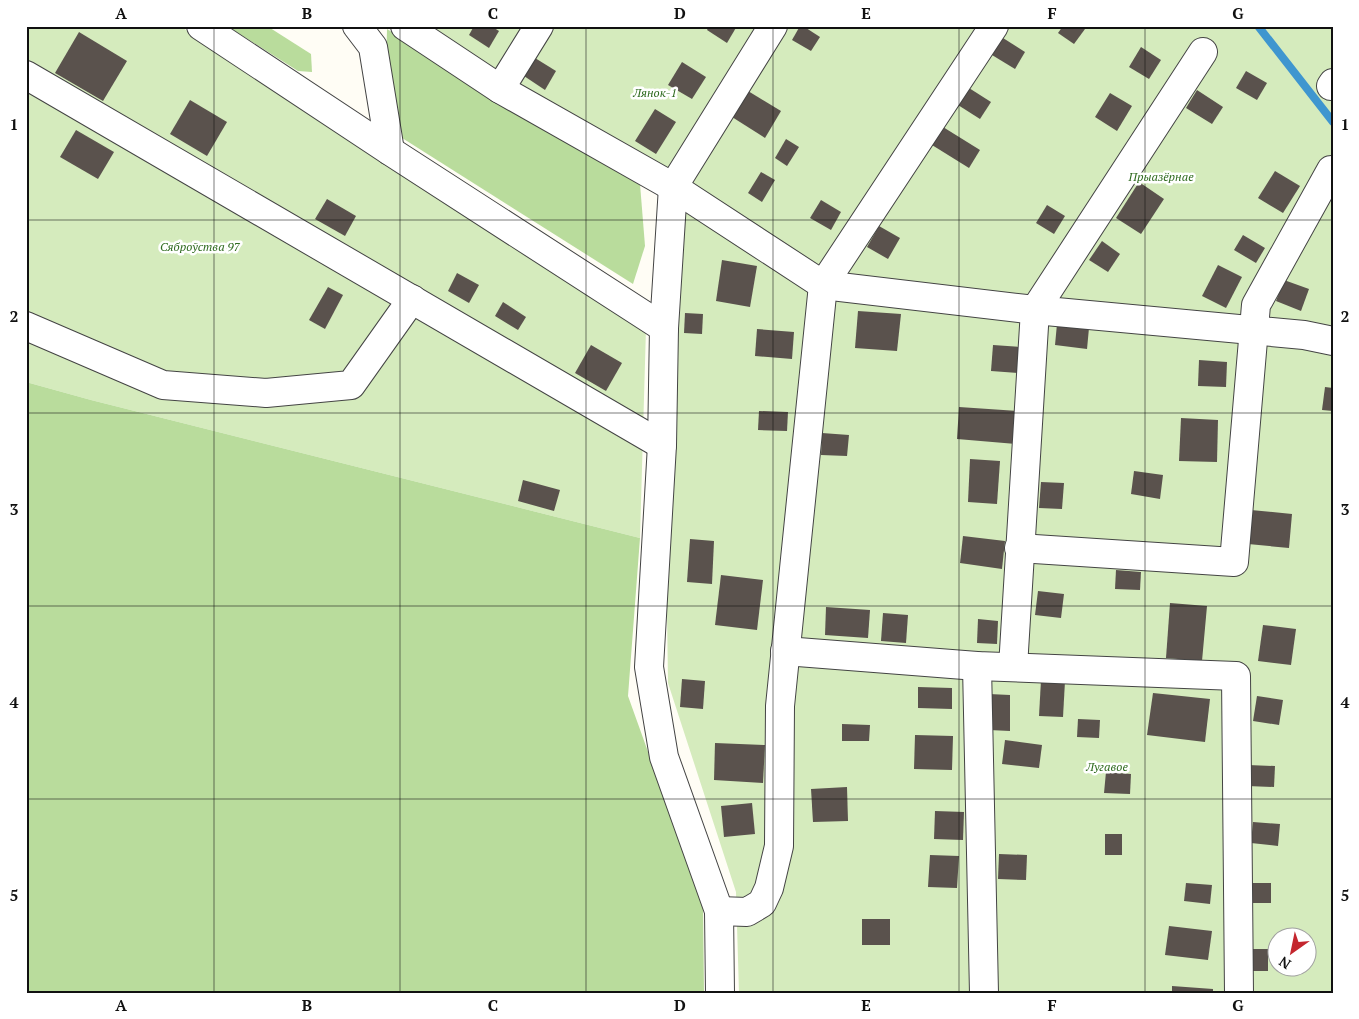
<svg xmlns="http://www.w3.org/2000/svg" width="1359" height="1019" viewBox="0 0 1359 1019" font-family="'PT Serif',serif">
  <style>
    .green { fill: #d5ebbd; fill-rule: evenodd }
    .forest { fill: #b9dc9c }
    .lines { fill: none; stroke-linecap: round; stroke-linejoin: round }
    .stream { stroke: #3f96cf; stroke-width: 8 }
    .building { fill: #5a524d }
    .minor-casing { stroke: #444; stroke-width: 30 }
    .minor { stroke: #fff; stroke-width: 28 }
    .grid { fill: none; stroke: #111; stroke-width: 1; stroke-opacity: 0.55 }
    .labels { text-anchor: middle; stroke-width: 5; stroke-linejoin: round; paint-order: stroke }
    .park-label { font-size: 12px; font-style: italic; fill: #2f6b1f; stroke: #fff }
    .neatline { fill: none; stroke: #111; stroke-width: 2 }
    .grid-label { font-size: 16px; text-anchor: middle; font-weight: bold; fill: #111 }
  </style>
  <rect width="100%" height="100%" fill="#fffdf5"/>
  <g class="green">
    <path d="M26 26H180L334 128 646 328 640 538 91 400 26 382Z"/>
    <path d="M417 26H1333V993H739L736 892 668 683 666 544 677 183ZM1276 936H1306V966H1276Z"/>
  </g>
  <g class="forest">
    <path d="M227 26H267L311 54 312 72 298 71Z"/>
    <path d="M387 29 640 184 645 246 633 284 399 136 386 72Z"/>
    <path d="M26 382 91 400 640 538 628 696 703 905 704 993H26Z"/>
  </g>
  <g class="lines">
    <path class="stream" d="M1258 26 1333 122"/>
  </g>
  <g class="building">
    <path d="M474 26H491L499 31 489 48 469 35Z"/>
    <path d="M709 26H737L727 43 707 30Z"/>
    <path d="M800 26H803L820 37 811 51 792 40Z"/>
    <path d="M1063 26H1081L1085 29 1074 44 1058 33Z"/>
    <path d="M79 32 127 61 103 101 55 73Z"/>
    <path d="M1003 38 1025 52 1015 69 992 55Z"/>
    <path d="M1141 47 1161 60 1149 79 1129 67Z"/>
    <path d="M535 58 556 71 545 90 524 76Z"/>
    <path d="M682 62 706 77 692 99 668 85Z"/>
    <path d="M1246 71 1267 83 1257 100 1236 88Z"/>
    <path d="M969 88 991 102 980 119 958 105Z"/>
    <path d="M1197 90 1223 107 1212 124 1186 108Z"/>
    <path d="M748 91 781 111 765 138 732 117Z"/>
    <path d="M1110 93 1132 106 1117 131 1095 117Z"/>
    <path d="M190 100 227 122 207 156 170 134Z"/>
    <path d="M655 109 676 122 656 154 635 141Z"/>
    <path d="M943 127 980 150 969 168 932 145Z"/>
    <path d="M76 130 114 152 98 179 60 157Z"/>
    <path d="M786 139 799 147 787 166 775 158Z"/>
    <path d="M1275 171 1300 186 1283 213 1258 198Z"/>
    <path d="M761 172 775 180 762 202 748 193Z"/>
    <path d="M1139 182 1164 199 1141 234 1116 218Z"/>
    <path d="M327 199 356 216 345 236 315 219Z"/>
    <path d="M821 200 841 212 831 230 810 218Z"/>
    <path d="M1047 205 1065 216 1054 234 1036 223Z"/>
    <path d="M879 226 900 238 888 259 867 247Z"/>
    <path d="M1243 235 1265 248 1256 263 1234 250Z"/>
    <path d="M1102 241 1120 254 1108 272 1089 260Z"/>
    <path d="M722 260 757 266 750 307 716 301Z"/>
    <path d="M1218 265 1242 277 1226 308 1202 296Z"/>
    <path d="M457 273 479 285 469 303 448 291Z"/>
    <path d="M1284 280 1309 289 1301 311 1276 301Z"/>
    <path d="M328 287 343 295 325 329 309 320Z"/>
    <path d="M503 302 526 317 518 330 495 316Z"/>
    <path d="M858 311 901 314 897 351 855 348Z"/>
    <path d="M685 313 703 314 702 334 684 333Z"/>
    <path d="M1057 324 1089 328 1087 349 1055 345Z"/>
    <path d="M757 329 794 332 792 359 755 356Z"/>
    <path d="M591 345 622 363 606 391 575 373Z"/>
    <path d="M993 345 1021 347 1019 373 991 371Z"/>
    <path d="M1199 360 1227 362 1226 387 1198 386Z"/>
    <path d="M1325 387 1333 388V411L1322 410Z"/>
    <path d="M959 407 1018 411 1016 444 957 439Z"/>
    <path d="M759 411 788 412 787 431 758 430Z"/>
    <path d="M1181 418 1218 420 1217 462 1179 461Z"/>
    <path d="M822 433 849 435 847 456 821 455Z"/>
    <path d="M970 459 1000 461 997 504 968 502Z"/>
    <path d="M1134 471 1163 475 1160 499 1131 494Z"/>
    <path d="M523 480 560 490 554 511 518 501Z"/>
    <path d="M1041 482 1064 483 1062 509 1039 508Z"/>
    <path d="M1251 510 1292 514 1289 548 1248 544Z"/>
    <path d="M963 536 1005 541 1002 569 960 563Z"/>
    <path d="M690 539 714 541 712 584 687 582Z"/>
    <path d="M1116 570 1141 572 1140 590 1115 589Z"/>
    <path d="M721 575 763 580 757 630 715 625Z"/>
    <path d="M1038 591 1064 594 1061 618 1035 615Z"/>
    <path d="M1170 603 1207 606 1202 661 1166 658Z"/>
    <path d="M826 607 870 610 868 638 825 635Z"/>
    <path d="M883 613 908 615 906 643 881 641Z"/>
    <path d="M978 619 998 621 997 644 977 643Z"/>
    <path d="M1263 625 1296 629 1291 665 1258 661Z"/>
    <path d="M682 679 705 681 703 709 680 707Z"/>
    <path d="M1041 680 1065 681 1063 717 1039 716Z"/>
    <path d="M918 687 952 688V709L918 708Z"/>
    <path d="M1153 693 1210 699 1205 742 1147 735Z"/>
    <path d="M989 694 1010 695V731L989 730Z"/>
    <path d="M1257 696 1283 700 1279 725 1253 721Z"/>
    <path d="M1078 719 1100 720 1099 738 1077 737Z"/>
    <path d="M842 724 870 725 869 741H842Z"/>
    <path d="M915 735 953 736 952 770 914 769Z"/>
    <path d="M1005 740 1042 745 1039 768 1002 764Z"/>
    <path d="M715 743 765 745 763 783 714 780Z"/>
    <path d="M1248 765 1275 766 1274 787 1247 786Z"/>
    <path d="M1106 772 1131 774 1130 794 1104 793Z"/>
    <path d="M847 787 848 821 813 822 811 789Z"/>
    <path d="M752 803 755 834 724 837 721 806Z"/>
    <path d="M935 811 964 812 963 840 934 839Z"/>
    <path d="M1253 822 1280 824 1278 846 1251 843Z"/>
    <rect x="1105" y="834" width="17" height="21"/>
    <path d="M999 854 1027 855 1026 880 998 879Z"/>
    <path d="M930 855 959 856 957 888 928 887Z"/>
    <path d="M1186 883 1212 885 1210 904 1184 901Z"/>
    <rect x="1247" y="883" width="24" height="20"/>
    <rect x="862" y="919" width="28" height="26"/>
    <path d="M1169 926 1212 931 1208 960 1165 955Z"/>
    <rect x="1247" y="949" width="21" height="22"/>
    <path d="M1172 986 1213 989V993H1172Z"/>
  </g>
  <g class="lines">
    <defs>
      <g id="minor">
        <path d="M201 26 390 151 664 328"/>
        <path d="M357 26 373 47 390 151"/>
        <path d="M405 26 500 89 673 187 823 285 1035 310 1304 335 1333 341"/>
        <path d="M26 75 662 445"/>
        <path d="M1331 86 1333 83"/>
        <path d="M500 89 539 26"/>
        <path d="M26 326 163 385 266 393 351 385 412 299"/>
        <path d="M1019 548 1234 562 1256 305 1331 170"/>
        <path d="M785 651 977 666 1236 676 1239 993"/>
        <path d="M977 666 984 993"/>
        <path d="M1013 667 1035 310 1203 52"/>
        <path d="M719 911 747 912 762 903 769 888 779 846 780 706 823 285 994 26"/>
        <path d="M720 993 719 911 664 757 649 667 662 445 664 328 673 187 773 26"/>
      </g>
    </defs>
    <use href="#minor" class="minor-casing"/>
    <use href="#minor" class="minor"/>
  </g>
  <path class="grid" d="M214 26V993M400 26V993M586 26V993M773 26V993M959 26V993M1145 26V993M26 220H1333M26 413H1333M26 606H1333M26 799H1333"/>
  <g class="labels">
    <g class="park-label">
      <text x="655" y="97">Лянок-1</text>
      <text x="1161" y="181">Прыазёрнае</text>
      <text x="200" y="251">Сяброўства 97</text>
      <text x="1107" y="771">Лугавое</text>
    </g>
  </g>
  <rect width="1359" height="1019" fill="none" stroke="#ffffff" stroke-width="55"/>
  <g transform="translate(1292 952) rotate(213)"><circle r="24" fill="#ffffff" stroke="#a0a0a0"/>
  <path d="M0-4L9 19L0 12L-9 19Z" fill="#c4262e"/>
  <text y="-8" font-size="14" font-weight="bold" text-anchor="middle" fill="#111111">N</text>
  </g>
  <rect x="28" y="28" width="1304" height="964" class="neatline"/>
  <g class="grid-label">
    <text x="121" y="19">A</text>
    <text x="307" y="19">B</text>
    <text x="493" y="19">C</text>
    <text x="680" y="19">D</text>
    <text x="866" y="19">E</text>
    <text x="1052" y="19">F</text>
    <text x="1238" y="19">G</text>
    <text x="14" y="130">1</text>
    <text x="1345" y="130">1</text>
    <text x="14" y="322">2</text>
    <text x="1345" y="322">2</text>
    <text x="14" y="515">3</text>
    <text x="1345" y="515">3</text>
    <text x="14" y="708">4</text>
    <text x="1345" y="708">4</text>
    <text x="14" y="901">5</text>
    <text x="1345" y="901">5</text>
    <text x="121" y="1011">A</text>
    <text x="307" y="1011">B</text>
    <text x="493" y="1011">C</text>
    <text x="680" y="1011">D</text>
    <text x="866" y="1011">E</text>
    <text x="1052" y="1011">F</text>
    <text x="1238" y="1011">G</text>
  </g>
</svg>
